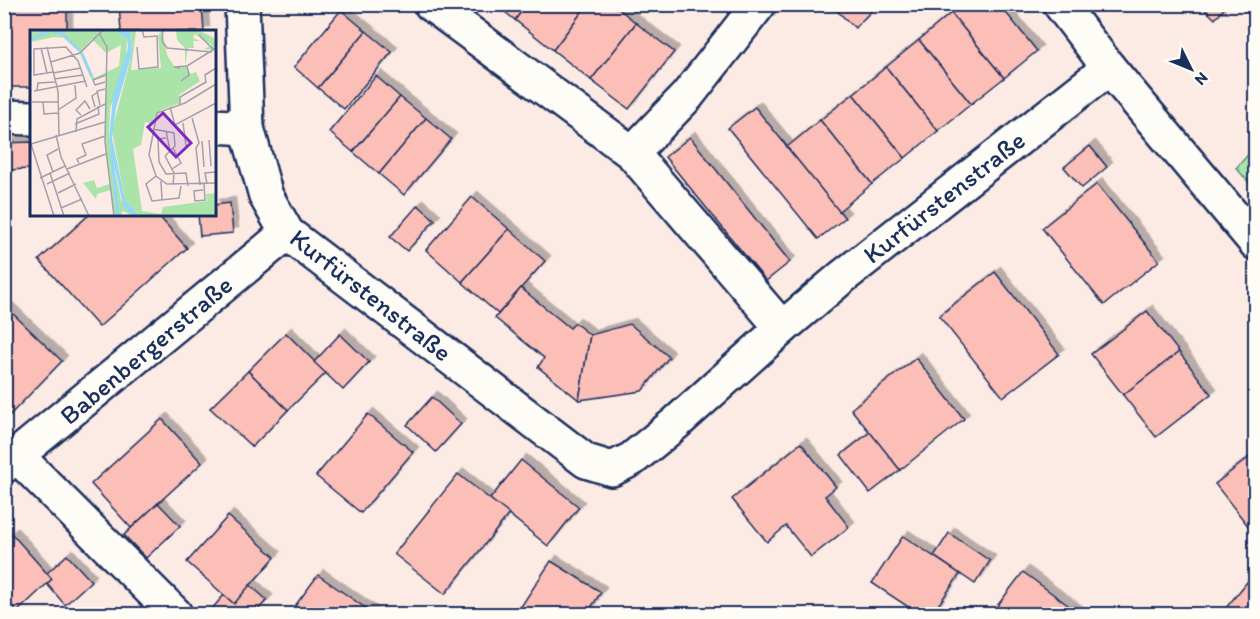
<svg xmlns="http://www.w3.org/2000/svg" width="1260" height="619" viewBox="0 0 1260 619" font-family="Itim,sans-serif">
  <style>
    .green { fill: #aae4a9; stroke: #628a84; stroke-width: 1.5 }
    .building { fill: #fbbfb8; stroke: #1b2f5e; stroke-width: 1.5; filter: url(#shadow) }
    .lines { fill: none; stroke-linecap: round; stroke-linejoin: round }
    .minor-casing { stroke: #1b2f5e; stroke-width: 38 }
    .minor { stroke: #fdfcf7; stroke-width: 33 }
    .labels { text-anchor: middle; stroke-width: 4.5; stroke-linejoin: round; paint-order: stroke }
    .street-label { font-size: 26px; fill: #1b2f5e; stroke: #fdfcf7 }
    .inset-river { fill: none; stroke: #94d6f5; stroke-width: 3 }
    .inset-road { fill: none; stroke: #a29fae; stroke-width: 1.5 }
    .view { fill: #7b2cbf; fill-opacity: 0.15; stroke: #7b2cbf; stroke-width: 3 }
    .inset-edge { fill: none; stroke: #1b2f5e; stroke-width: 3 }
  </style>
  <defs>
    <filter id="shadow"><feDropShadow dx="5.5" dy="-5.5" stdDeviation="0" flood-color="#0004"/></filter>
  </defs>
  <rect width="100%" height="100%" fill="#fceae4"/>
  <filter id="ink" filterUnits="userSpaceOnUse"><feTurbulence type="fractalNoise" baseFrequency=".0167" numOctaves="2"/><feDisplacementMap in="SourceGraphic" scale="12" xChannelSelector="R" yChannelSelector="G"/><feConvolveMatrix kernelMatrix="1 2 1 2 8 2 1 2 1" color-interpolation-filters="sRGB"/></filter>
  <g filter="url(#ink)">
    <path class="green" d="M1255 147V189L1236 168Z"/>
    <g class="building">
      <path d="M4 4H67V32H32V87H4Z"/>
      <path d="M119 4H202L204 32H121Z"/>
      <path d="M495 4H527L515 20Z"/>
      <path d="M527 4H588L553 50 515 20Z"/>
      <path d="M588 4H613L636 23 591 80 553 50Z"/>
      <path d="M838 4H872L875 7 855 28 834 8Z"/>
      <path d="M962 4H999L1037 51 1004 78 951 13Z"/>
      <path d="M1199 4H1228L1215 19Z"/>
      <path d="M341 10 366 31 318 88 294 67Z"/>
      <path d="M951 13 1004 78 971 104 919 40Z"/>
      <path d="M636 23 674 52 629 109 591 80Z"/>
      <path d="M366 31 392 52 344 109 318 88Z"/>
      <path d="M919 40 971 104 938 131 886 67Z"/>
      <path d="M886 67 938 131 905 158 853 94Z"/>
      <path d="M376 76 400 97 353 152 329 132Z"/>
      <path d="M853 94 905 158 872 184 820 120Z"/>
      <path d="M400 97 426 118 379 174 353 152Z"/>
      <path d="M755 107 845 218 818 239 728 128Z"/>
      <path d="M426 118 451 139 404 195 379 174Z"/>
      <path d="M820 120 872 184 839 211 787 147Z"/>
      <path d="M690 137 790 262 766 281 665 157Z"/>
      <path d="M32 142V169L4 170V143Z"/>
      <path d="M1090 146 1107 167 1082 188 1064 167Z"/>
      <path d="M1097 184 1159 261 1104 305 1042 228Z"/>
      <path d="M472 197 509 229 462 282 426 250Z"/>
      <path d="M230 203 233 233 200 236 198 214H214V205Z"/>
      <path d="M418 205 435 220 407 251 390 237Z"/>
      <path d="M90 214H157L187 248 99 327 39 260Z"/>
      <path d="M509 229 545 261 498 314 462 282Z"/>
      <path d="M995 272 1059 354 1003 397 939 316Z"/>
      <path d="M521 288 570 328 575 323 590 335 579 400 538 367 544 358 495 318Z"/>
      <path d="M7 308 62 361 4 421V311Z"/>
      <path d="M1147 311 1179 352 1123 395 1091 354Z"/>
      <path d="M630 324 669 357 642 391 579 400 590 335Z"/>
      <path d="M286 333 326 373 288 410 248 371Z"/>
      <path d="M340 334 369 362 343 390 314 362Z"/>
      <path d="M1179 352 1211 394 1156 437 1123 395Z"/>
      <path d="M916 358 964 419 900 470 851 409Z"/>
      <path d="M248 371 288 410 252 447 210 408Z"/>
      <path d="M432 397 461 424 436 452 407 425Z"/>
      <path d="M368 414 413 452 361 513 316 476Z"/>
      <path d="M162 419 202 463 131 528 91 484Z"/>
      <path d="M870 432 900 470 870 493 841 455Z"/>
      <path d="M801 443 836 487 825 496 849 527 811 557 786 526 767 542 732 499Z"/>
      <path d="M1256 452V530L1253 532 1215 484Z"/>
      <path d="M521 460 579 507 548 546 490 499Z"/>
      <path d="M458 474 509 514 445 594 394 554Z"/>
      <path d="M158 503 180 526 146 558 124 535Z"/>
      <path d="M228 516 275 557 234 604 187 562Z"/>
      <path d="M949 533 990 561 975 584 934 556Z"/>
      <path d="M12 534 52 579 17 612 4 598V540Z"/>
      <path d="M903 536 960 574 932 614H919L872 583Z"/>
      <path d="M67 555 91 581 65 605 47 584 52 579 47 573Z"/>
      <path d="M551 561 601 592 587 614H516Z"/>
      <path d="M1023 572 1080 614H991Z"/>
      <path d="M318 575 374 614H289Z"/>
      <path d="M1252 576 1256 578V614H1221Z"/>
      <path d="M250 585 267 600 254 614H216L211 610 224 595 234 604Z"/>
      <path d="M4 598 17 612 14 614H4Z"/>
    </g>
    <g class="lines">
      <defs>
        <g id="minor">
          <path d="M242 4 247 128 266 196 287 233 586 461 612 469 632 459 676 423 782 328 841 278 1109 68"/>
          <path d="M431 4 632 153 782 328"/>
          <path d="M1060 4 1109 68 1256 243"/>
          <path d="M4 117 32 118"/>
          <path d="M214 126 247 128"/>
          <path d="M632 153 687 96 759 4"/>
          <path d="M17 456 175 614"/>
          <path d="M4 466 287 233"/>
        </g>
      </defs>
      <use href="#minor" class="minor-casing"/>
      <use href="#minor" class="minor"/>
    </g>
  </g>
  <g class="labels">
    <g class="street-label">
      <text transform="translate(944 197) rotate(-38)" y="9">Kurfürstenstraße</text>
      <text transform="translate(371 295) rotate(38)" y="9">Kurfürstenstraße</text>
      <text transform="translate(146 350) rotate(-40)" y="9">Babenbergerstraße</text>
    </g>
  </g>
  <g transform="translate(30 30)">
    <rect width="186" height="186" fill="#fceae4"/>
    <path d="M0 0H90L97 8 96 27 80 79 79 111 91 170 103 186 93 181 90 186H84L76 124V45L62 50 47 17 37 8 24 7 1 12 2 39 0 52ZM62 9 76 23 91 15 89 36 64 48 52 21ZM100 0 106 1 101 40 131 38 128 6 132 0 137 25 144 36 156 37 161 44 166 42 170 51 149 65 150 73 131 80 122 94 115 92 111 115 103 119 112 181 131 184 133 177 177 171 176 164 186 163V186H109L95 170 82 101 102 23ZM146 0H168L186 9V18L184 20 174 19 182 15 165 4 163 8 170 11H163L164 18H158L155 36V18L147 10ZM64 150 67 158 80 154 81 160 67 164 66 169 53 153Z" fill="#aae4a9" fill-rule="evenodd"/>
    <path d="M90 0H100L102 23 86 78 82 108 95 170 109 186H103L93 175 79 111 83 65 98 18 97 8 87 2Z" fill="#94d6f5"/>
    <path class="inset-river" d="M19 0 31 3 50 21M2 9 20 1M52 24 62 47M81 119 88 186"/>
    <path class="inset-road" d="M112 0 114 7 128 6M133 0 132 11 137 18 182 22M69 3 77 17 75 112 84 186M169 5 184 20M17 17 28 61 29 105M107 17 109 39 128 37 127 6M11 18 17 43M21 32 50 23 73 0M150 38 144 37 157 36 186 18M23 42 4 45V19L36 17 48 31 57 57M23 43 51 38M24 49 53 45M151 51 159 45 157 36M75 52 65 55 63 50 76 45M176 53 175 45 186 38M186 54 155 73 127 83 119 125 126 146 137 154 186 153M7 60 8 53 25 52M4 61 56 51M2 72H28M13 72 14 84 28 83M70 75 67 61 75 59M150 75V67L176 52M65 77 62 66 68 62M140 77 145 95 186 73M28 80 46 68 45 55M51 85 46 80 55 71 60 79M162 88 169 113 166 118 170 155M153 93 156 116M45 94 69 84 68 76M123 99 144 103 145 116 135 126M136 101 140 121M46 102 47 89 75 74M26 105 31 127 59 186M136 108 128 109 129 132 136 144 156 143 158 156M179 110 181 136M0 111 24 186M172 111 174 137M1 114 75 92M135 126 144 143 143 155M49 133 47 129 56 125 52 114 75 106M37 139 76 124M142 139 151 133 143 118M23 142 17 125 28 119M20 143 34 186M126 146 116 154 122 171 149 168 151 156M10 148 35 136M131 151 132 170M17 154 40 143M177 154 175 143 186 142M173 160 164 161 165 171 175 170 174 154M28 163 46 154M31 178 52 169"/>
    <path class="view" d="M133 83 161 113 146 127 118 97Z"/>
    <rect width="186" height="186" class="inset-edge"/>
  </g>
  <rect width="1260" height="619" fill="none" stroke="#fdfcf7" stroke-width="24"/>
  <rect x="12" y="12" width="1236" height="595" fill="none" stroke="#1b2f5e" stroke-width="2" filter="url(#ink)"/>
  <g transform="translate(1191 69) rotate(133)" stroke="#fdfcf7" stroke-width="4.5" paint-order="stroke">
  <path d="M0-4.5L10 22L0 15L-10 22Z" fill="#1b2f5e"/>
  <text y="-9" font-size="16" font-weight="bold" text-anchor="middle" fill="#1b2f5e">N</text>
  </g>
</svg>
